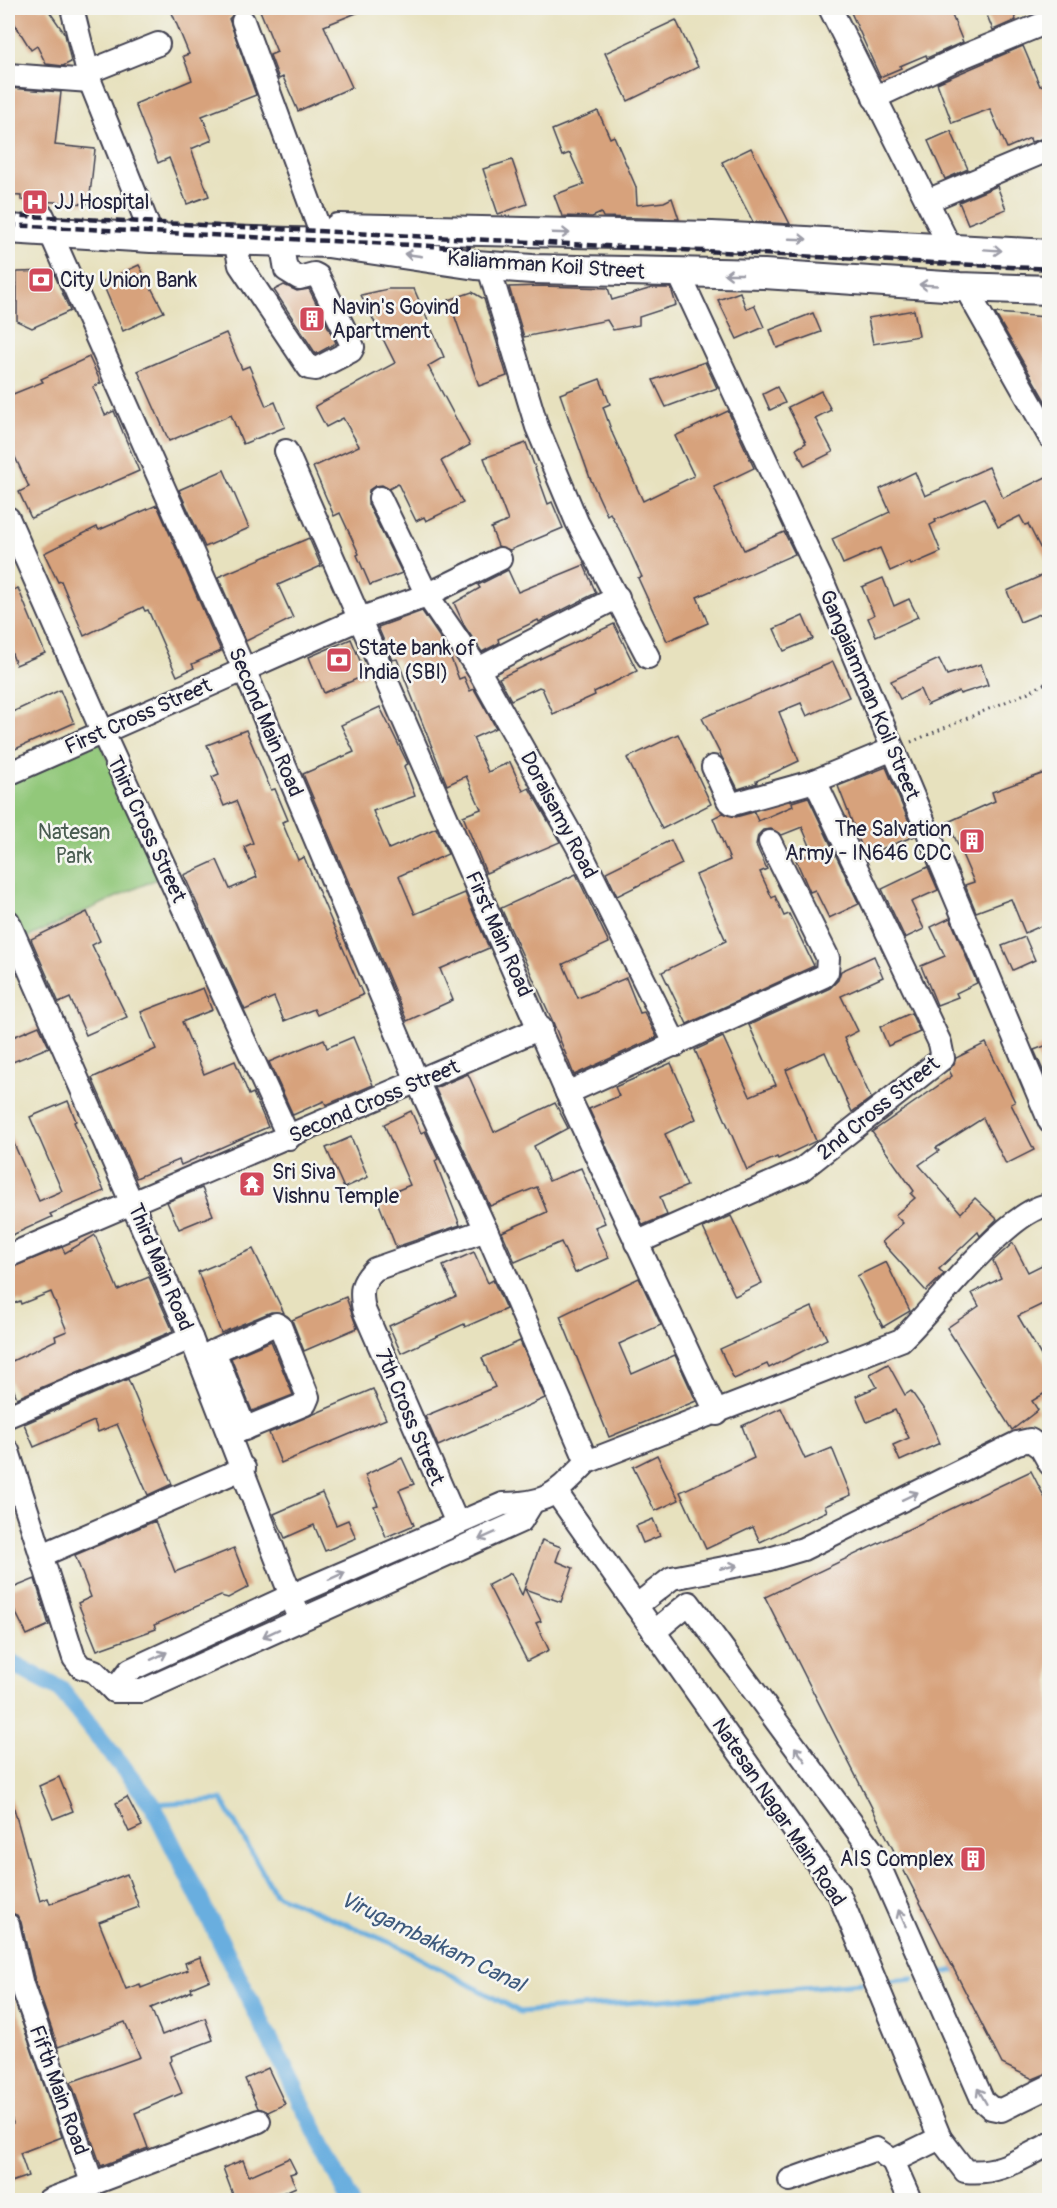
<svg xmlns="http://www.w3.org/2000/svg" width="1057" height="2208" viewBox="0 0 1057 2208" font-family="Pangolin,sans-serif">
  <style>
    .green { fill: #92c87a; stroke: #5a755a; stroke-width: 1.5 }
    .lines { fill: none; stroke-linecap: round; stroke-linejoin: round }
    .stream { stroke: #69aedf; stroke-width: 5 }
    .canal { stroke: #69aedf; stroke-width: 18 }
    .building { fill: #d7a27b }
    .minor-casing { stroke: #403f4f; stroke-width: 26 }
    .major-casing { stroke: #403f4f; stroke-width: 32 }
    .path { stroke: #403f4f; stroke-width: 3; stroke-dasharray: 1.5 4.5; stroke-linecap: butt }
    .minor { stroke: #fff; stroke-width: 22 }
    .major { stroke: #fff; stroke-width: 28 }
    .rail { stroke: #22223b; stroke-width: 4.5; stroke-dasharray: 9 4.5; stroke-linecap: butt }
    .oneway { stroke: #9c9ca7 }
    .labels { text-anchor: middle; stroke-width: 5; stroke-linejoin: round; paint-order: stroke }
    .poi-label { font-size: 21px; fill: #22223b; stroke: #f6f6f2; text-anchor: start }
    .street-label { font-size: 21px; fill: #22223b; stroke: #f6f6f2 }
    .park-label { font-size: 21px; fill: #495c51; stroke: #f6f6f2 }
    .water-label { font-size: 22px; font-style: italic; fill: #3e5a7d; stroke: #f6f6f2 }
  </style>
  <rect width="100%" height="100%" fill="#f6f6f2"/>
  <filter id="ink" filterUnits="userSpaceOnUse"><feTurbulence type="fractalNoise" baseFrequency=".0167" numOctaves="2"/><feDisplacementMap in="SourceGraphic" scale="12" xChannelSelector="R" yChannelSelector="G"/><feConvolveMatrix kernelMatrix="1 2 1 2 8 2 1 2 1" color-interpolation-filters="sRGB"/></filter>
  <filter id="wash" filterUnits="userSpaceOnUse"><feTurbulence type="fractalNoise" baseFrequency=".008" numOctaves="4" result="noise"/><feDisplacementMap in="SourceGraphic" scale="24" xChannelSelector="R" yChannelSelector="G"/><feGaussianBlur stdDeviation="1.35" result="paint"/><feColorMatrix in="noise" values="0 0 0 0 0 0 0 0 0 0 0 0 0 0 0 0 0 1.4 0 .05"/><feComposite in="paint" operator="in"/></filter>
  <g filter="url(#wash)">
    <rect width="100%" height="100%" fill="#e7e1be"/>
    <path class="green" d="M100 741 161 877 22 940 8 907V783Z"/>
    <g class="lines">
      <g class="stream">
        <path d="M152 1804 222 1800 275 1894 396 1945 520 2012 861 1983"/>
        <path d="M942 1973 961 1969"/>
        <path d="M891 1981 913 1979"/>
      </g>
      <path class="canal" d="M8 1661 61 1690 152 1804 350 2200"/>
    </g>
    <g id="blocks">
      <g class="building">
        <path d="M8 8H47L65 34 71 62 63 66 46 64 37 46 31 50 8 13Z"/>
        <path d="M170 8H257L251 10 238 9 229 19 256 95 202 116 212 140 191 149 209 196 187 204 169 158 158 163 135 104 192 80 183 56 189 54Z"/>
        <path d="M259 8H369L324 26 352 87 298 111 283 77 279 79 270 55 277 52Z"/>
        <path d="M849 8H949L963 42 927 58 926 55 900 66 901 68 880 77Z"/>
        <path d="M984 8H1011L1016 20 993 30Z"/>
        <path d="M676 20 698 67 628 101 605 53Z"/>
        <path d="M1023 46 1040 86 1050 82V136L1031 142 1030 138 1007 148 990 109 952 123 937 83Z"/>
        <path d="M8 88 61 92 55 145 95 149 89 204 21 200V196L8 195Z"/>
        <path d="M598 111 610 138 614 136 636 187 637 205 664 202 672 198 679 219 603 217 601 213 592 217 562 216 554 195 584 184 570 153 562 156 552 130Z"/>
        <path d="M951 131 968 169 945 179 928 141Z"/>
        <path d="M751 148 790 224 753 222 722 162Z"/>
        <path d="M512 160 527 204 498 214 483 169Z"/>
        <path d="M997 186 1006 209 968 224 959 202Z"/>
        <path d="M139 265 164 312 123 331 102 282Z"/>
        <path d="M53 271 70 311 32 328 17 321V272Z"/>
        <path d="M284 285 297 291 309 289 336 343 316 354 274 290Z"/>
        <path d="M543 286 608 288 612 300 652 288H671L676 305 639 317V325L613 330 607 320 524 337 509 287Z"/>
        <path d="M388 289H414L444 357 428 366 470 445 441 461 463 503 426 521 424 517 416 521 398 484 389 489 382 485 375 486 369 490 368 504 402 573 370 585 357 555 359 554 340 513 334 516 313 467 359 446 343 418 326 427 315 406 395 363 361 295Z"/>
        <path d="M472 292 484 299 507 376 479 386 449 300Z"/>
        <path d="M740 292 746 309 754 305 764 327 737 339 718 300Z"/>
        <path d="M914 310 919 336 873 344 868 318Z"/>
        <path d="M813 313 821 332 777 348 770 330Z"/>
        <path d="M995 313 1046 317 1047 404Z"/>
        <path d="M226 333 242 369 249 366 266 406 275 402 285 427 243 444 231 415 169 441 138 371Z"/>
        <path d="M89 357 101 383 93 387 105 415 114 411 139 471 31 518 19 492 29 487 15 457 8 461V396L43 382 41 379Z"/>
        <path d="M705 362 717 388 666 407 653 380Z"/>
        <path d="M600 379 610 404 603 407 613 435 643 501 694 476 675 436 728 411 754 468 714 487 744 550 784 532 795 554 697 597 708 623 667 641 638 578 642 577 625 540 610 513 607 515 590 478 560 394Z"/>
        <path d="M777 387 785 403 770 410 763 394Z"/>
        <path d="M821 391 831 410 815 418 833 452 805 466 796 449 806 443 788 407Z"/>
        <path d="M526 443 548 504 552 502 563 528 510 550 498 546 491 528 508 521 484 458Z"/>
        <path d="M989 467 1003 498 1050 475V567L1028 524 1025 525 1020 516 998 527 984 498 935 520 936 522 930 525 941 552 911 565 910 562 890 571 880 548 843 564 832 539 890 512 880 489 915 472 925 496Z"/>
        <path d="M224 470 249 528 205 547 179 490Z"/>
        <path d="M157 505 221 651 192 664 194 668 177 676 148 610 145 611 143 607 84 636 61 581 58 582 44 553 97 527 99 530Z"/>
        <path d="M309 538 321 566 278 585 293 618 246 641 218 577Z"/>
        <path d="M584 565 596 593 539 622 538 620 498 639 499 643 482 652 465 627 454 603 480 588 478 585 508 570 518 592Z"/>
        <path d="M1050 572V610L1020 622 1007 591Z"/>
        <path d="M883 578 894 606 909 599 918 617 876 636 868 618 874 615 862 587Z"/>
        <path d="M18 588 45 653 16 665 8 643V592Z"/>
        <path d="M422 611 447 648 459 679 464 677 470 691 474 689 496 728 473 738 488 772 510 762 523 791 529 788 560 842 486 873 463 816 481 809 466 776 447 785 397 659 392 660 378 627Z"/>
        <path d="M803 616 813 639 784 651 774 629Z"/>
        <path d="M614 624 637 671 594 692 595 695 553 714 542 688 539 687 511 700 499 678Z"/>
        <path d="M351 639 366 675 324 693 309 657Z"/>
        <path d="M939 659 947 675 981 664 988 685 960 694 959 691 927 705 920 689 900 699 891 681Z"/>
        <path d="M833 662 849 697 807 716 801 703 779 712 799 761 756 781 757 783 738 789 702 718Z"/>
        <path d="M60 690 74 723 13 750 8 737V714Z"/>
        <path d="M380 707 408 764 404 766 415 796 373 811 389 849 436 828 448 854 399 876 415 914 465 893 489 948 440 969 453 1000 407 1021 303 774 354 752 341 725Z"/>
        <path d="M246 730 271 790 275 789 288 820 282 822 298 860 304 857 363 995 317 1015 314 1009 284 1021 274 997 245 1010 184 875 217 860 230 889 257 877 244 847 253 843 236 801 224 806 212 777 219 774 207 745Z"/>
        <path d="M678 734 711 804 662 829 627 758Z"/>
        <path d="M886 767 915 836 865 855 838 786Z"/>
        <path d="M1050 771V922L1025 933 1011 899 976 912 965 885 974 882 948 822 995 801 992 792Z"/>
        <path d="M808 797 859 904 829 918 815 890 810 892 796 860 813 853 802 827 782 835 771 829 763 830 758 835 756 845 767 869 760 872 772 898 775 896 784 916 789 914 814 966 687 1024 662 972 726 941 696 875 730 860 713 818 723 813 736 817 754 812 758 821 793 806 792 802Z"/>
        <path d="M671 840 682 864 617 896 606 872Z"/>
        <path d="M928 867 938 890 911 902 924 929 905 938 882 889Z"/>
        <path d="M576 874 609 943 563 964 578 998 626 978 640 1013 644 1012 657 1037 574 1075 553 1022 501 908Z"/>
        <path d="M87 912 100 941 92 945 127 1017 86 1035 70 998 59 1003 31 939Z"/>
        <path d="M950 918 977 983 956 993 958 997 937 1005 921 966 945 956 931 927Z"/>
        <path d="M1025 937 1035 960 1013 970 1002 946Z"/>
        <path d="M874 956 883 977 841 996 858 1031 844 1038 871 1098 852 1112 825 1052 786 1070 816 1141 778 1159 777 1157 747 1170 695 1050 723 1037 750 1096 776 1085 749 1025 830 988 838 980 841 971Z"/>
        <path d="M203 988 212 1010 182 1022 204 1074 235 1061 249 1095 253 1093 268 1127 181 1165 179 1160 136 1178 92 1078 156 1049 141 1012Z"/>
        <path d="M911 1013 920 1032 888 1046 880 1027Z"/>
        <path d="M39 1026 49 1047 8 1064V1039Z"/>
        <path d="M353 1037 373 1085 326 1105 324 1101 293 1115 269 1062 324 1039 327 1048Z"/>
        <path d="M986 1043 1015 1102 1011 1104 1034 1150 1006 1164 983 1118 936 1148 939 1151 919 1165 961 1213 975 1198 997 1219 980 1236 978 1232 939 1269 944 1274 926 1291 882 1242 903 1223 895 1215 915 1198 911 1194 914 1191 872 1132 952 1076 949 1070 956 1058Z"/>
        <path d="M1050 1044V1086L1034 1050Z"/>
        <path d="M671 1063 696 1119 665 1134 687 1186 660 1197 667 1215 643 1225 589 1109 619 1096 615 1087Z"/>
        <path d="M468 1074 494 1132 555 1103 568 1128 534 1146 549 1181 581 1168 605 1223 595 1227 609 1258 575 1273 561 1242 515 1262 502 1232 547 1212 537 1187 490 1206 435 1088Z"/>
        <path d="M68 1101 76 1121 74 1122 104 1191 50 1214 52 1217 8 1237V1130L39 1201 62 1191 30 1117Z"/>
        <path d="M411 1111 421 1133 425 1131 438 1159 435 1161 460 1225 396 1247 377 1199 410 1185 384 1124Z"/>
        <path d="M351 1137 368 1177 344 1188 326 1148Z"/>
        <path d="M202 1188 213 1215 179 1229 167 1202Z"/>
        <path d="M731 1216 762 1283 735 1296 703 1228Z"/>
        <path d="M95 1235 118 1290 149 1277 173 1331 17 1398 8 1376V1363L56 1340 55 1336 67 1331 51 1292 21 1304 20 1301 8 1306V1269L62 1247 65 1253Z"/>
        <path d="M1013 1243 1028 1272 1050 1261 1049 1301 1018 1316 1050 1371V1390L1032 1401 1038 1410 1012 1430 947 1328 979 1306 972 1293 1001 1278 993 1261Z"/>
        <path d="M253 1249 284 1313 271 1312 221 1333 198 1272Z"/>
        <path d="M474 1252 488 1283 493 1280 506 1309 465 1327 464 1324 401 1353 389 1326 456 1296 443 1266Z"/>
        <path d="M886 1262 910 1311 883 1327 857 1276Z"/>
        <path d="M639 1278 661 1325 619 1344 632 1374 675 1355 696 1401 609 1437 560 1316Z"/>
        <path d="M346 1297 357 1328 304 1351 292 1320Z"/>
        <path d="M812 1307 827 1339 769 1368 767 1364 734 1379 720 1349Z"/>
        <path d="M271 1341 293 1395 252 1411 231 1358Z"/>
        <path d="M520 1341 545 1398 438 1446 425 1416 495 1387 482 1358Z"/>
        <path d="M888 1364 905 1395 911 1391 927 1414 940 1443 900 1461 893 1445 909 1438 895 1410 867 1422 856 1396 877 1387 870 1374Z"/>
        <path d="M128 1379 172 1484 148 1495 117 1424 98 1432 94 1421 34 1447 24 1424Z"/>
        <path d="M373 1389 386 1419 281 1463 269 1433Z"/>
        <path d="M781 1408 805 1459 832 1448 851 1495 825 1506 827 1511 760 1542 753 1527 706 1549 680 1492 754 1458 742 1426Z"/>
        <path d="M657 1455 679 1500 655 1511 633 1467Z"/>
        <path d="M402 1458 414 1484 399 1490 414 1525 386 1537 374 1506 378 1505 365 1475Z"/>
        <path d="M1031 1471 1050 1508V2072L1033 2079 1002 2064 765 1597Z"/>
        <path d="M322 1493 336 1525 348 1520 356 1538 325 1551 314 1525 285 1538 274 1514Z"/>
        <path d="M653 1519 660 1536 643 1543 636 1526Z"/>
        <path d="M155 1521 175 1572 234 1548 249 1587 228 1598 221 1596 188 1610 154 1625 156 1629 97 1650 78 1603 91 1597 75 1555Z"/>
        <path d="M542 1540 561 1547 556 1561 573 1568 561 1602 525 1589 541 1621 536 1623 549 1650 527 1661 488 1585 511 1573 522 1595Z"/>
        <path d="M35 1579 49 1625 27 1635 15 1611 11 1613 8 1603V1590Z"/>
        <path d="M59 1777 73 1811 53 1819 39 1786Z"/>
        <path d="M127 1797 142 1826 129 1832 116 1803Z"/>
        <path d="M11 1798 40 1901 48 1898 50 1904 127 1874 139 1907 99 1922 126 1989 140 1984 141 1988 188 1970 185 1963 200 1957 210 1980 191 1988 192 1991 151 2008 162 2035 205 2018 213 2040 171 2056 172 2060 169 2062 182 2093 135 2113 148 2148 101 2166 71 2082 140 2057 125 2022 58 2047 35 1981 21 1922 17 1915 8 1912V1799Z"/>
        <path d="M8 1982 62 2137 20 2153 28 2176 8 2183V2124L13 2123 8 2109Z"/>
        <path d="M268 2068 285 2104 268 2112 258 2108 245 2079Z"/>
        <path d="M289 2158 296 2172 290 2174 296 2187 266 2200H235L223 2168 243 2160 249 2176Z"/>
      </g>
    </g>
  </g>
  <g filter="url(#ink)">
    <use href="#blocks" fill-opacity="0" stroke="#403f4f" stroke-width="1.5"/>
    <g class="lines">
      <defs>
        <g id="minor">
          <path d="M72 8 90 81 147 223 151 238"/>
          <path d="M830 8 950 247"/>
          <path d="M243 21 319 228"/>
          <path d="M88 72 158 44"/>
          <path d="M8 75 90 81"/>
          <path d="M874 98 957 59 1050 21"/>
          <path d="M927 201 1050 149"/>
          <path d="M43 216 244 669 418 1083 486 1230 587 1462"/>
          <path d="M235 240 240 265 309 368 316 369 351 351 353 347 318 276 314 274 299 278 286 270 281 241"/>
          <path d="M488 265 537 427 577 522 648 657"/>
          <path d="M679 274 824 585 1050 1122"/>
          <path d="M965 287 1050 437"/>
          <path d="M286 451 567 1093 717 1414"/>
          <path d="M380 498 427 595 478 669 579 849 676 1045"/>
          <path d="M8 518 103 733 289 1138"/>
          <path d="M478 669 618 597"/>
          <path d="M713 767 728 800 733 804 815 781 893 749"/>
          <path d="M8 774 359 619 427 595 500 559"/>
          <path d="M8 921 191 1338 300 1619"/>
          <path d="M567 1093 824 976 827 972 828 958 770 842"/>
          <path d="M636 1243 801 1170 943 1058 940 1043 815 781"/>
          <path d="M8 1256 541 1028"/>
          <path d="M214 1351 245 1429"/>
          <path d="M199 1358 276 1324 280 1326 308 1397 305 1404 229 1435"/>
          <path d="M8 1416 191 1338"/>
          <path d="M8 1451 74 1658 81 1667 94 1671 114 1691H142L521 1521 532 1503"/>
          <path d="M556 1492 839 1894 940 2138 965 2171C999 2175 1020 2159 1050 2144"/>
          <path d="M457 1523 364 1310C360 1290 361 1283 375 1269L486 1230"/>
          <path d="M42 1555 244 1468"/>
          <path d="M636 1606 672 1578 766 1560 803 1549 1017 1443 1030 1440 1041 1448 1050 1464"/>
          <path d="M654 1632 689 1603 873 1852 983 2101 991 2108 1001 2110 1050 2086"/>
          <path d="M114 1691 130 1670 290 1596 503 1504C550 1503 555 1494 587 1462L901 1340C932 1312 1009 1207 1050 1205"/>
          <path d="M8 1925 22 1985 93 2185"/>
          <path d="M790 2180 876 2149 893 2161"/>
          <path d="M49 2200 259 2121"/>
          <path d="M910 2200 893 2161 940 2138"/>
        </g>
        <g id="major">
          <path d="M338 228 712 236 1050 254"/>
          <path d="M8 229 151 238 328 243 476 265 532 269 764 274 960 287 1050 290"/>
        </g>
      </defs>
      <use href="#minor" class="minor-casing"/>
      <use href="#major" class="major-casing"/>
      <path class="path" d="M911 742 1029 692 1050 681"/>
      <use href="#minor" class="minor"/>
      <use href="#major" class="major"/>
      <g class="rail">
        <path d="M8 215 1050 269"/>
        <path d="M8 225 471 248"/>
      </g>
    </g>
    <defs><path id="oneway-shaft" d="M-6 0H5M1.5-3L5.5 0L1.5 3" fill="none" stroke-width="1.6" stroke-linecap="round" stroke-linejoin="round" transform="scale(1.5)"/></defs>
    <g class="oneway">
      <use href="#oneway-shaft" transform="translate(561 233) rotate(2)"/>
      <use href="#oneway-shaft" transform="translate(798 239) rotate(2)"/>
      <use href="#oneway-shaft" transform="translate(993 250) rotate(4)"/>
      <use href="#oneway-shaft" transform="translate(413 255) rotate(-172)"/>
      <use href="#oneway-shaft" transform="translate(733 274) rotate(-180)"/>
      <use href="#oneway-shaft" transform="translate(928 285) rotate(-177)"/>
      <use href="#oneway-shaft" transform="translate(910 1496) rotate(-26)"/>
      <use href="#oneway-shaft" transform="translate(487 1536) rotate(156)"/>
      <use href="#oneway-shaft" transform="translate(729 1567) rotate(-11)"/>
      <use href="#oneway-shaft" transform="translate(337 1576) rotate(-24)"/>
      <use href="#oneway-shaft" transform="translate(271 1633) rotate(155)"/>
      <use href="#oneway-shaft" transform="translate(159 1656) rotate(-25)"/>
      <use href="#oneway-shaft" transform="translate(800 1754) rotate(-126)"/>
      <use href="#oneway-shaft" transform="translate(902 1918) rotate(-114)"/>
      <use href="#oneway-shaft" transform="translate(982 2096) rotate(-120)"/>
    </g>
  </g>
  <defs>
    <symbol id="hospital-square" viewBox="-11 -11 22 22"><rect x="-9" y="-9" width="18" height="18" rx="4" fill="#d1495b" stroke="#f6f6f2"/><path d="M-5-5h3v3.5h4V-5h3V5h-3V1.5h-4V5h-3Z" fill="#fff"/></symbol>
    <symbol id="bank-square" viewBox="-11 -11 22 22"><rect x="-9" y="-9" width="18" height="18" rx="4" fill="#d1495b" stroke="#f6f6f2"/><path d="M-6-4H6V4H-6ZM0-2.3a2.3 2.3 0 1 0 0 4.6a2.3 2.3 0 1 0 0-4.6Z" fill="#fff"/></symbol>
    <symbol id="building-square" viewBox="-11 -11 22 22"><rect x="-9" y="-9" width="18" height="18" rx="4" fill="#d1495b" stroke="#f6f6f2"/><path d="M-4-6H4V6H1V3H-1V6H-4ZM-2.5-4.3h1.7v1.8h-1.7ZM.8-4.3h1.7v1.8H.8ZM-2.5-1h1.7V.8h-1.7ZM.8-1h1.7V.8H.8Z" fill="#fff"/></symbol>
    <symbol id="temple-square" viewBox="-11 -11 22 22"><rect x="-9" y="-9" width="18" height="18" rx="4" fill="#d1495b" stroke="#f6f6f2"/><path d="M0-6L5-2H3V0L6.5 2.5H4V6H1.5V3h-3V6H-4V2.5H-6.5L-3 0V-2H-5Z" fill="#fff"/></symbol>
  </defs>
  <g fill-rule="evenodd">
    <use href="#hospital-square" x="20" y="187" width="30" height="30"/>
    <use href="#bank-square" x="26" y="265" width="30" height="30"/>
    <use href="#building-square" x="297" y="304" width="30" height="30"/>
    <use href="#bank-square" x="324" y="645" width="30" height="30"/>
    <use href="#building-square" x="957" y="826" width="30" height="30"/>
    <use href="#temple-square" x="237" y="1169" width="30" height="30"/>
    <use href="#building-square" x="958" y="1844" width="30" height="30"/>
  </g>
  <g class="labels">
    <g class="poi-label">
      <text x="54" y="209">JJ Hospital</text>
      <text x="60" y="287">City Union Bank</text>
      <text x="332" y="314">Navin's Govind<tspan x="332" dy="24">Apartment</tspan></text>
      <text x="358" y="655">State bank of<tspan x="358" dy="24">India (SBI)</tspan></text>
      <text x="952" y="836" text-anchor="end">The Salvation<tspan x="952" dy="24">Army - IN646 CDC</tspan></text>
      <text x="272" y="1179">Sri Siva<tspan x="272" dy="24">Vishnu Temple</tspan></text>
      <text x="954" y="1866" text-anchor="end">AIS Complex</text>
    </g>
    <g class="street-label">
      <text transform="translate(546 265) rotate(4)" y="7">Kaliamman Koil Street</text>
      <text transform="translate(870 695) rotate(67)" y="7">Gangaiamman Koil Street</text>
      <text transform="translate(138 716) rotate(-24)" y="7">First Cross Street</text>
      <text transform="translate(266 722) rotate(67)" y="7">Second Main Road</text>
      <text transform="translate(559 815) rotate(62)" y="7">Doraisamy Road</text>
      <text transform="translate(147 829) rotate(65)" y="7">Third Cross Street</text>
      <text transform="translate(499 934) rotate(66)" y="7">First Main Road</text>
      <text transform="translate(374 1101) rotate(-23)" y="7">Second Cross Street</text>
      <text transform="translate(878 1108) rotate(-39)" y="7">2nd Cross Street</text>
      <text transform="translate(161 1267) rotate(67)" y="7">Third Main Road</text>
      <text transform="translate(410 1417) rotate(67)" y="7">7th Cross Street</text>
      <text transform="translate(779 1812) rotate(56)" y="7">Natesan Nagar Main Road</text>
      <text transform="translate(59 2090) rotate(70)" y="7">Fifth Main Road</text>
    </g>
    <g class="park-label">
      <text x="74" y="839">Natesan<tspan x="74" dy="24">Park</tspan></text>
    </g>
    <g class="water-label">
      <text transform="translate(433 1941) rotate(26)" y="8">Virugambakkam Canal</text>
    </g>
  </g>
  <rect width="1057" height="2208" fill="none" stroke="#f6f6f2" stroke-width="30"/>
</svg>
